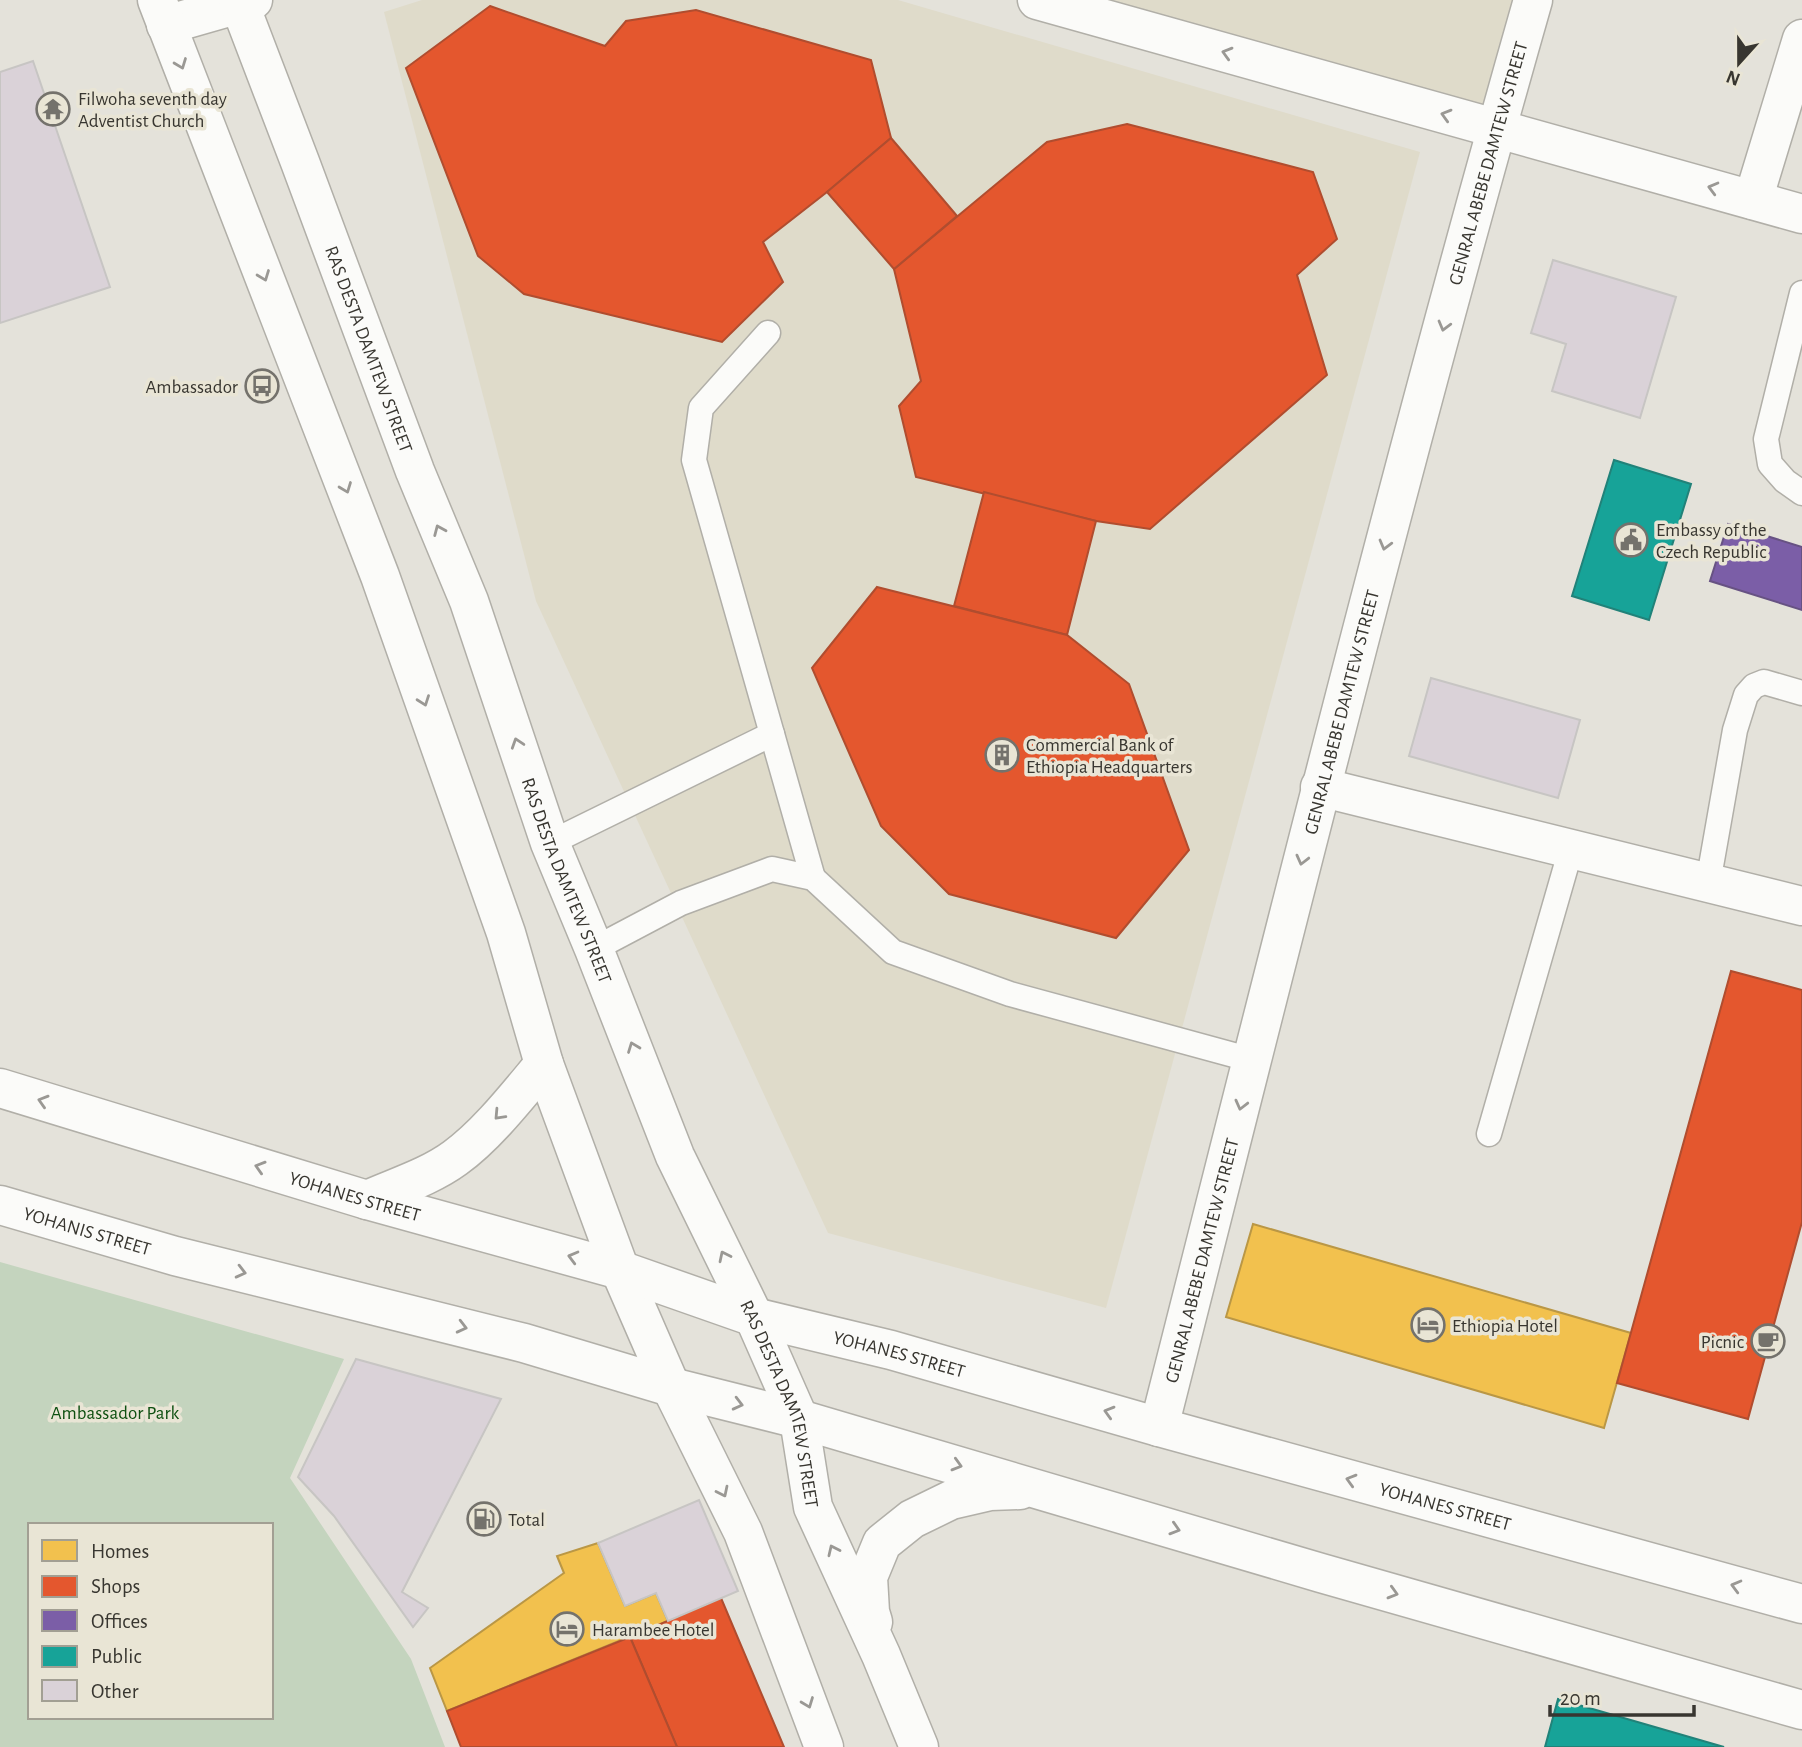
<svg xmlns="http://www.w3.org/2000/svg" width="1802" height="1747" viewBox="0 0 1802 1747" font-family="'Alegreya Sans',sans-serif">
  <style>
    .built { fill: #dfdbca }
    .green { fill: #c4d4be; fill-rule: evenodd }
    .homes { fill: #f2c14e; stroke: #ba9745; stroke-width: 2 }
    .shops { fill: #e4572e; stroke: #b04d2f; stroke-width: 2 }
    .offices { fill: #7b5ea7; stroke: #675283; stroke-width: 2 }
    .public { fill: #17a398; stroke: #218279; stroke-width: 2 }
    .building { fill: #dad2d8; stroke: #c7c5c3; stroke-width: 2 }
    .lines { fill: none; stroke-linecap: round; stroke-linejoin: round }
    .lane-casing { stroke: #b1afa8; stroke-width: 27 }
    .street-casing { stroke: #b1afa8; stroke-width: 41 }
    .secondary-casing { stroke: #b1afa8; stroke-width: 41 }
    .primary-casing { stroke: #b1afa8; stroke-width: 41 }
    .lane { stroke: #fbfbf9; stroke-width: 24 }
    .street { stroke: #fbfbf9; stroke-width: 38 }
    .secondary { stroke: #fbfbf9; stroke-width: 38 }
    .primary { stroke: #fbfbf9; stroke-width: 38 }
    .oneway { stroke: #9a9894 }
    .labels { text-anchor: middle; stroke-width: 7; stroke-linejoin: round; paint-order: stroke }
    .poi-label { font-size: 19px; fill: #383630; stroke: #e9e5d5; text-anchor: start }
    .street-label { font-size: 19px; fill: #383630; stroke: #e9e5d5 }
    .park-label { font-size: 19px; fill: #0e5011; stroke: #e9e5d5 }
  </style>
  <rect width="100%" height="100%" fill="#e4e2da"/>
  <g class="built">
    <path d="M422 0H898L1420 152 1106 1308 828 1233 536 601 384 12Z"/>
    <path d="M1095 0H1533L1496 129Z"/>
  </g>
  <path class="green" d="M0 1262 344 1359 290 1478 411 1659 445 1747H0ZM30 1525H271V1717H30Z"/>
  <g class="homes">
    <path d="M1253 1224 1631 1333 1604 1428 1226 1317Z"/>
    <path d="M598 1543 625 1606 656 1593 668 1621 447 1711 430 1668 564 1573 557 1556Z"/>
  </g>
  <g class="shops">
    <path d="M490 6 605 46 626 21 696 10 871 60 891 138 827 192 763 242 783 282 722 342 524 294 478 256 406 68Z"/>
    <path d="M1127 124 1313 172 1337 239 1297 275 1327 375 1150 529 1096 521 916 477 899 406 921 381 894 269 1047 142Z"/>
    <path d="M891 138 957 216 894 269 827 192Z"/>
    <path d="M984 492 1096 521 1067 635 954 606Z"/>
    <path d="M877 587 1067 635 1129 684 1189 850 1116 938 949 894 881 826 812 668Z"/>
    <path d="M1731 971 1802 990V1222L1748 1419 1617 1383Z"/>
    <path d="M721 1598 784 1747H677L630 1637Z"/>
    <path d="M630 1637 677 1747H461L447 1711Z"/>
  </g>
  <path class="offices" d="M1728 524 1802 547V610L1710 581Z"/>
  <g class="public">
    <path d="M1614 460 1691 484 1649 620 1572 596Z"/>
    <path d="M1558 1699 1724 1747H1545Z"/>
  </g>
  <g class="building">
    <path d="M33 61 110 287 0 323V72Z"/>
    <path d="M1553 260 1676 297 1640 418 1552 391 1566 344 1531 333Z"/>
    <path d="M1431 678 1580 720 1558 798 1409 756Z"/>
    <path d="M356 1359 501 1399 402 1592 428 1608 413 1627 334 1516 298 1477Z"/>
    <path d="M699 1500 738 1591 668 1621 656 1593 625 1606 598 1543Z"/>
  </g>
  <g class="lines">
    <defs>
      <g id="lane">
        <path d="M1802 293 1766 439 1770 464 1785 481 1802 493"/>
        <path d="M768 333 701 408 694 460 813 878"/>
        <path d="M550 843 772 734"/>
        <path d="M1708 883 1735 730 1746 695 1754 686 1764 682 1802 693"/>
        <path d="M594 949 681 903 772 869 813 878 893 952 1010 994 1252 1060"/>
        <path d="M1489 1134 1571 849"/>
      </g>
      <path id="street" d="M1753 200 1802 39"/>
      <g id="secondary">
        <path d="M1037 0 1802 214"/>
        <path d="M166 25 253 0"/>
        <path d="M1320 787 1802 906"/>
        <path id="s1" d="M1159 1427C1280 950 1398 473 1533 0"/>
      </g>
      <g id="primary">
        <path d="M157 0 380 576 506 933 544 1064 620 1270 671 1387 743 1532 824 1747"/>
        <path id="s2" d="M238 0 300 162 415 471 469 601 550 843 594 949 675 1156 754 1317 799 1419 813 1507 881 1655 919 1747"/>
        <path id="s3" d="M0 1088 367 1200 620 1270 754 1317 891 1350 1159 1427 1802 1604"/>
        <path d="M367 1200C396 1187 429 1177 455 1158 487 1135 518 1095 544 1064"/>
        <path id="s4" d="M0 1205 175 1256 524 1343 671 1387 799 1419 1321 1573 1802 1710"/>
        <path d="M873 1622 870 1612 868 1577 882 1543 912 1519 951 1500 990 1491 1020 1490"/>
      </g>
    </defs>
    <use href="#lane" class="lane-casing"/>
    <use href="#street" class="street-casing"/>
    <use href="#secondary" class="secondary-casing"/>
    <use href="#primary" class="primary-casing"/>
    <use href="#lane" class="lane"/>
    <use href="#street" class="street"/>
    <use href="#secondary" class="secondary"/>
    <use href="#primary" class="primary"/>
  </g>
  <defs><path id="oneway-chevron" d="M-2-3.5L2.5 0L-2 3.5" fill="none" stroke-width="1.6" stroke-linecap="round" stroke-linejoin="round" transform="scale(1.75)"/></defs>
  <g class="oneway">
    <use href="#oneway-chevron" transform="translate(1227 53) rotate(-164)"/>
    <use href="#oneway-chevron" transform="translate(181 64) rotate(69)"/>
    <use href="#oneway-chevron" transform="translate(1446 115) rotate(-164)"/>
    <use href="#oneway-chevron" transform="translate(1713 188) rotate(-165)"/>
    <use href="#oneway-chevron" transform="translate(264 276) rotate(69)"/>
    <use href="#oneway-chevron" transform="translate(1444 326) rotate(105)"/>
    <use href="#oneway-chevron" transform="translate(346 488) rotate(69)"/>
    <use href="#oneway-chevron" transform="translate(439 530) rotate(-113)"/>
    <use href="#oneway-chevron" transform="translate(1385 545) rotate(105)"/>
    <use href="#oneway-chevron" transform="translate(424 701) rotate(70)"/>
    <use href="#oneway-chevron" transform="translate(517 743) rotate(-108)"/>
    <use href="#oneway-chevron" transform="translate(1302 860) rotate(104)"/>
    <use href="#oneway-chevron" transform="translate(633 1047) rotate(-111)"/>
    <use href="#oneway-chevron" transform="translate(43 1101) rotate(-163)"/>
    <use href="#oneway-chevron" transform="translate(1241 1105) rotate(104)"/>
    <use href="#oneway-chevron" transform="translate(499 1115) rotate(133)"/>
    <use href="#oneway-chevron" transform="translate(260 1167) rotate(-163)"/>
    <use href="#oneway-chevron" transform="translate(724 1256) rotate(-116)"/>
    <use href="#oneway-chevron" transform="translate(573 1257) rotate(-165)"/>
    <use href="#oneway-chevron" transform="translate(241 1272) rotate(14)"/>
    <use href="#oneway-chevron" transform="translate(462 1327) rotate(14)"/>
    <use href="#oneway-chevron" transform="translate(738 1404) rotate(14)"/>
    <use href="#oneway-chevron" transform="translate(1109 1412) rotate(-164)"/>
    <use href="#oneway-chevron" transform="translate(957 1465) rotate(16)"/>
    <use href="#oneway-chevron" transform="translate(1351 1480) rotate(-164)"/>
    <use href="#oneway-chevron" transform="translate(723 1492) rotate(64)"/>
    <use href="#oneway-chevron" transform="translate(1175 1529) rotate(17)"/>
    <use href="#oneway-chevron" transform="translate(833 1550) rotate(-115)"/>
    <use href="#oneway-chevron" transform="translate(1736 1586) rotate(-165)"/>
    <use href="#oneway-chevron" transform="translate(1393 1593) rotate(16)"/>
    <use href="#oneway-chevron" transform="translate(808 1703) rotate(69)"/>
  </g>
  <defs>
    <symbol id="temple-ring" viewBox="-11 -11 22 22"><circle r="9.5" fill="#e9e5d5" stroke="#74726c" stroke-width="1.5"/><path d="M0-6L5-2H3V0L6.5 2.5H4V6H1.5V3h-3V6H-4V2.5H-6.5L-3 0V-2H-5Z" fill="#74726c"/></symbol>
    <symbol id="bus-ring" viewBox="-11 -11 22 22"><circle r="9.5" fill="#e9e5d5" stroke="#74726c" stroke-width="1.5"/><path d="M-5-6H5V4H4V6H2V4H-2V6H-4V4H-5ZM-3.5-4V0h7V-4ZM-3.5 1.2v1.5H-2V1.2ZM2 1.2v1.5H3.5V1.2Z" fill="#74726c"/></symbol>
    <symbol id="civic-ring" viewBox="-11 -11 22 22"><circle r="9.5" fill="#e9e5d5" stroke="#74726c" stroke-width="1.5"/><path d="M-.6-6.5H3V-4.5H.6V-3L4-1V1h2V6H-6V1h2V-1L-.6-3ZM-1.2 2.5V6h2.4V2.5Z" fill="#74726c"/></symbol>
    <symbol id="building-ring" viewBox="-11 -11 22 22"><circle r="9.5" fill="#e9e5d5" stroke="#74726c" stroke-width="1.5"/><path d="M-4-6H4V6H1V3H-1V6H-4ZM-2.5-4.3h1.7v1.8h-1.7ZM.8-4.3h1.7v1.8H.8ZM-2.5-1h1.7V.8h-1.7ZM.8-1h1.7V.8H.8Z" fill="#74726c"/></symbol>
    <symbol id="hotel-ring" viewBox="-11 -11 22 22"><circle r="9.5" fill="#e9e5d5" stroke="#74726c" stroke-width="1.5"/><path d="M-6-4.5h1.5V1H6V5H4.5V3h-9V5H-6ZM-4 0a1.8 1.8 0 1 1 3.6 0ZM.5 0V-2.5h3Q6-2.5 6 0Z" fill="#74726c"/></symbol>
    <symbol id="cafe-ring" viewBox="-11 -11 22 22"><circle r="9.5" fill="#e9e5d5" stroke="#74726c" stroke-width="1.5"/><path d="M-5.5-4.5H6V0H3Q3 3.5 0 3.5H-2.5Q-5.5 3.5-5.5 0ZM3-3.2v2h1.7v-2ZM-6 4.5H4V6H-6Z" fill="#74726c"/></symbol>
    <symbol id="fuel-ring" viewBox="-11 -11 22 22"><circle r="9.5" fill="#e9e5d5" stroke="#74726c" stroke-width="1.5"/><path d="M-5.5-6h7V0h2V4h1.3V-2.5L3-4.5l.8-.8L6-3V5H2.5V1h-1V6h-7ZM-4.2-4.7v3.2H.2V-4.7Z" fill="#74726c"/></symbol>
  </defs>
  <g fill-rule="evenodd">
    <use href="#temple-ring" x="34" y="90" width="38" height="38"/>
    <use href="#bus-ring" x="243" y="367" width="38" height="38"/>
    <use href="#civic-ring" x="1612" y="521" width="38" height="38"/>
    <use href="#building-ring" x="983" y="736" width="38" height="38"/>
    <use href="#hotel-ring" x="1409" y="1306" width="38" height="38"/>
    <use href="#cafe-ring" x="1749" y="1322" width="38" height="38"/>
    <use href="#fuel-ring" x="465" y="1500" width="38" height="38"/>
    <use href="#hotel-ring" x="548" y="1610" width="38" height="38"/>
  </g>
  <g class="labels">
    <g class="poi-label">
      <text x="78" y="105">Filwoha seventh day<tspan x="78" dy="22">Adventist Church</tspan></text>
      <text x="238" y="393" text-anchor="end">Ambassador</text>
      <text x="1656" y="536">Embassy of the<tspan x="1656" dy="22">Czech Republic</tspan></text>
      <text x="1026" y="751">Commercial Bank of<tspan x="1026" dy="22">Ethiopia Headquarters</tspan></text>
      <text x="1452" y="1332">Ethiopia Hotel</text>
      <text x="1744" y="1348" text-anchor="end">Picnic</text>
      <text x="508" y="1526">Total</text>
      <text x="592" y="1636">Harambee Hotel</text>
    </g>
    <g class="street-label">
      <text dy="7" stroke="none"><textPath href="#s1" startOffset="1306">GENRAL ABEBE DAMTEW STREET</textPath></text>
      <text dy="7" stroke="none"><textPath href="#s2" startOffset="373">RAS DESTA DAMTEW STREET</textPath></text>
      <text dy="7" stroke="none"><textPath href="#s1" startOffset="738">GENRAL ABEBE DAMTEW STREET</textPath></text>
      <text dy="7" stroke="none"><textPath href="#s2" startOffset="940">RAS DESTA DAMTEW STREET</textPath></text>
      <text dy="7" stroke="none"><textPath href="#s3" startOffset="371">YOHANES STREET</textPath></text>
      <text dy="7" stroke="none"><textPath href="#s4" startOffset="91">YOHANIS STREET</textPath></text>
      <text dy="7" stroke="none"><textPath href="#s1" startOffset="172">GENRAL ABEBE DAMTEW STREET</textPath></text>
      <text dy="7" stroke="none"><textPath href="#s3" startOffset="938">YOHANES STREET</textPath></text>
      <text dy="7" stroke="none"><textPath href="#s2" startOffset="1507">RAS DESTA DAMTEW STREET</textPath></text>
      <text dy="7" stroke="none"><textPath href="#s3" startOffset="1505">YOHANES STREET</textPath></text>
    </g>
    <g class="park-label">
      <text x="115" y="1419">Ambassador Park</text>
    </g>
  </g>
  <rect x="28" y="1523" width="245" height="196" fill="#e9e5d5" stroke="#a29f93" stroke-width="2"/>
  <rect x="42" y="1540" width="35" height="21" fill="#f2c14e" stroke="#a29f93" stroke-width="2"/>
  <text x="91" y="1558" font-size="21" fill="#383630">Homes</text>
  <rect x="42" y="1576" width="35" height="21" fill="#e4572e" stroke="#a29f93" stroke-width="2"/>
  <text x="91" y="1593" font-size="21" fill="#383630">Shops</text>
  <rect x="42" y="1610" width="35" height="21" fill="#7b5ea7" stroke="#a29f93" stroke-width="2"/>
  <text x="91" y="1628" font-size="21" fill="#383630">Offices</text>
  <rect x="42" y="1646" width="35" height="21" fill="#17a398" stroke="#a29f93" stroke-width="2"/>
  <text x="91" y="1663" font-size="21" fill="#383630">Public</text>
  <rect x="42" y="1680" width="35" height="21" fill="#dad2d8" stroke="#a29f93" stroke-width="2"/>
  <text x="91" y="1698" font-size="21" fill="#383630">Other</text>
  <g transform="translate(1739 63) rotate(201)" stroke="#e9e5d5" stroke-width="5" paint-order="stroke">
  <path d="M0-5L12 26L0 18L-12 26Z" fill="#383630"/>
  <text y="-10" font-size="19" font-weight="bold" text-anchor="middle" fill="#383630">N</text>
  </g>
  <path d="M1550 1705v10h144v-10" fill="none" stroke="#383630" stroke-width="3.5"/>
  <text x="1560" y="1705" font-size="21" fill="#383630" stroke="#e9e5d5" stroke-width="5" paint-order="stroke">20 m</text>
</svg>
